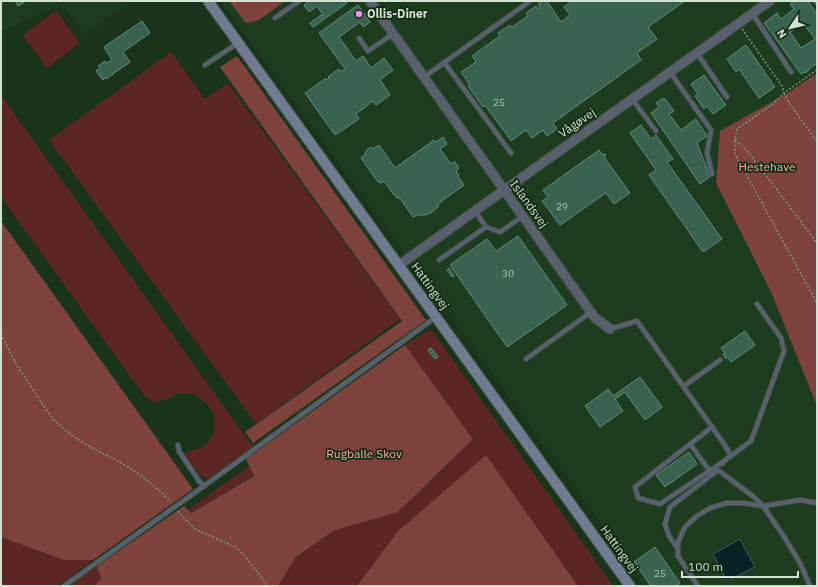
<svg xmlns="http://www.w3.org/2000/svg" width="818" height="587" viewBox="0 0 818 587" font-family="'IBM Plex Sans',sans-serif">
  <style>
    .built { fill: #1d3c1f }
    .green { fill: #5a2522 }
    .forest { fill: #7e423d }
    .water { fill: #062225; stroke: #445c59 }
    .building { fill: #396250; stroke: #628b79; fill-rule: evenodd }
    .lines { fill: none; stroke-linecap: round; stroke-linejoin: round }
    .lane-casing { stroke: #384f38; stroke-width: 6 }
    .street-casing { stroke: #384f38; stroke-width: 11 }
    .secondary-casing { stroke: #384f38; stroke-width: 12 }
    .path { stroke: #7e927f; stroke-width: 1.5; stroke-dasharray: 2 2; stroke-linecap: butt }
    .lane { stroke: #585f6d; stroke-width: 4.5 }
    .street { stroke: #585f6d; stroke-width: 9 }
    .secondary { stroke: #707b91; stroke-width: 10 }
    .poi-dot { fill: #f08bf6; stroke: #102911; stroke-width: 1.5 }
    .labels { text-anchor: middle; stroke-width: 3.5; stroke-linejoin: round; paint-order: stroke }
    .number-label { font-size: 10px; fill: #acc3b2 }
    .poi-label { font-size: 12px; font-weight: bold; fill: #d3e3d3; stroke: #102911; text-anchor: start }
    .street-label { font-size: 12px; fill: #d3e3d3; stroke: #102911 }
    .park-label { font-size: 12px; fill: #fdb1a9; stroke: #102911 }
  </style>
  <rect width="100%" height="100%" fill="#1a331b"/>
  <g class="built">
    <path d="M1 1H131L85 34 61 5 1 32Z"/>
    <path d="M220 1H817V73L791 91 716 183 771 292 817 406V586H646L493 374Z"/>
  </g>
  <g class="green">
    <path d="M56 10 80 43 47 68 23 35Z"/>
    <path d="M171 52 205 99 228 83 400 319 256 424 49 140Z"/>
    <path d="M1 95 253 447 208 479 201 476 186 457 185 452C192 451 198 450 203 446 225 431 213 396 187 393 180 392 174 396 167 399 163 400 159 401 155 402L145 397 1 197Z"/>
    <path d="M431 329 584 544 613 586H578L486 455 398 531 357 586H278L296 557 333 531 398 512 473 439 405 345Z"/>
    <path d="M249 466 254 475 191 513 188 510Z"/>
    <path d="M1 537 64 560H93L58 586H1Z"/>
    <path d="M97 566 101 579 94 586H69Z"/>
  </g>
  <g class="forest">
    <path d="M229 1H285L259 20 246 23Z"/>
    <path d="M237 56 426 320 253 443 245 432 402 321 220 67Z"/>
    <path d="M817 73V406L771 292 716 183 720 131 791 91Z"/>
    <path d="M1 221 193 489 93 560H64L1 537Z"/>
    <path d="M405 345 473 439 398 512 333 531 296 557 278 586H94L101 579 97 566 184 506 191 513 254 476 246 459Z"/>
    <path d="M486 455 578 586H357L398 531Z"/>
  </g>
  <path class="water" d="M740 539 755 567 727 581 713 554Z"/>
  <g class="building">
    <path d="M15 1H26L18 6Z"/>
    <path d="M309 1H345L347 3 313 27 310 23 321 15 322 16 323 15 317 6 309 12 304 5Z"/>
    <path d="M542 1H547L561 22 570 15 564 7 572 1H685L648 27 657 39 637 53 641 60 553 123 557 129 547 136 543 130 532 138 526 130 511 141 485 105 483 107 468 86 470 85 461 72 476 62 472 56 500 36 498 33 510 25 512 27 528 16 526 13 536 6 538 9 540 7 538 4Z"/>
    <path d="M794 1H808L817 14V63L808 70V71L805 73 804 72 801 74 764 23 777 13 781 19 794 9 790 4ZM803 23 815 39 801 48 790 32Z"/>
    <path d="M358 5 370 22 363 27 360 22 339 37 356 61 363 56 371 68 384 58 393 70 380 80 390 95 376 105 373 101 356 114 359 119 335 135 305 93 325 79 326 80 329 78 328 77 339 69 340 72 345 69 319 33Z"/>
    <path d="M142 21 150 33 123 52 130 62 106 79 105 78 103 80 96 71 100 68 98 66 105 61 107 63 112 60 104 47Z"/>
    <path d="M746 45 775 87 759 98 739 69 736 72 727 59Z"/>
    <path d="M704 75 726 105 713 114 707 106 704 109 695 96 698 94 691 84Z"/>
    <path d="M662 99H665L674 111 669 114 681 130 696 119 707 136 697 143 710 177 700 184 651 113 659 107 656 103Z"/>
    <path d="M641 125 651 139 656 135 673 159 667 162 722 239 703 252 649 175 656 170 630 133Z"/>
    <path d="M443 137 447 144 440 149 451 164 454 161 459 168 456 171 459 175 458 176 464 185 438 204 439 206 431 213 425 215H417L413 217 400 198H397L395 195H394L384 181 382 183 378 182 361 158 364 156 367 150 371 147 372 149 379 145 395 168 434 140 436 142Z"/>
    <path d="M599 150 602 154H604L606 155 604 157 630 193 614 204 606 193 560 225 542 201 548 197 543 190Z"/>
    <path d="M518 236 567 305 507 347 450 265 487 239 496 251Z"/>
    <path d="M449 268 454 276 452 277 447 270Z"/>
    <path d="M745 331 755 345 731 362 728 357 726 359 723 354 725 353 721 348Z"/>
    <path d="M431 348 438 357 435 359 428 350Z"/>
    <path d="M640 377 662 407 645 420 625 392 615 399 623 411 600 427 585 406 608 389 613 396Z"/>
    <path d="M689 452 697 464 665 487 656 475Z"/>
    <path d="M655 547 680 583 676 586H651L634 562Z"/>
  </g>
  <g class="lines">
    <defs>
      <g id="lane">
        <path d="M815 1 817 3"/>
        <path d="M752 13 791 72"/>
        <path d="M275 18 299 1"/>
        <path d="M359 38 368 51 393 34"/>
        <path d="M697 53 727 97"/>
        <path d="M444 62 511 153"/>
        <path d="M205 65 238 43"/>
        <path d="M670 72 711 130 707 153 712 174"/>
        <path d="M424 77 530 1"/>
        <path d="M632 99 656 131"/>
        <path d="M475 211 486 227"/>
        <path d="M439 260 486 227 500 232 523 216"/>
        <path d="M610 329 637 321 724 444 731 456"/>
        <path d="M526 359 591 312"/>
        <path d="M684 386 720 360"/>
        <path d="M712 427 635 487 638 498 660 504 724 461"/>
        <path d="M690 444 709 470"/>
        <path d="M178 445 179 451 199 481 204 486"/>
        <path d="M722 464 724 461 751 441 784 351 781 338 757 304"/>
        <path d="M678 549 669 536 665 524 670 507 718 470 754 497 763 506 783 535 800 563 810 586"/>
        <path d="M64 586 204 486 436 317"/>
        <path d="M698 586 678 556V542L685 527 697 516 710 508 727 503H742L763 506 800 500 817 503"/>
      </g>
      <g id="street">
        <path d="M370 1 595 318 610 329"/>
        <path d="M399 265 770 1"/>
      </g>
      <path id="secondary" d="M208 1 630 586"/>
    </defs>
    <use href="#lane" class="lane-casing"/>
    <use href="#street" class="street-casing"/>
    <use href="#secondary" class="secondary-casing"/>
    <g class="path">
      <path d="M742 29 782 86 784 93 773 104 737 129 735 140V154L817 303"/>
      <path d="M817 70 784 93 789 103 817 141"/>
      <path d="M735 140 749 153 817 243"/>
      <path d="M1 334C6 344 11 354 16 364 23 375 31 386 38 397 45 408 52 420 63 428 82 445 106 454 128 467 144 477 158 489 171 502"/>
      <path d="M178 511 181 515 195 529 235 547 243 554 268 586"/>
    </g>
    <use href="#lane" class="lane"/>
    <use href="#street" class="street"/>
    <use href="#secondary" class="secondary"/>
  </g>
  <circle class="poi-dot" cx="359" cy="14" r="4"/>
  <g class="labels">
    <g class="number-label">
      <text x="499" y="106">25</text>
      <text x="562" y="210">29</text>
      <text x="508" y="277">30</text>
      <text x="660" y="577">25</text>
    </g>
    <g class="poi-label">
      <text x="367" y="18">Ollis-Diner</text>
    </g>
    <g class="street-label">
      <text transform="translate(577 123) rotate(-35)" y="4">Vågøvej</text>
      <text transform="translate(529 204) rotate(54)" y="4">Islandsvej</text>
      <text transform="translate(430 286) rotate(54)" y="4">Hattingvej</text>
      <text transform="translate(619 549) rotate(54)" y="4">Hattingvej</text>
    </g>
    <g class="park-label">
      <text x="767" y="171">Hestehave</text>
      <text x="364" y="458">Rugballe Skov</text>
    </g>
  </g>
  <rect width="818" height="587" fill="none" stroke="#d3e3d3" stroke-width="4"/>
  <g transform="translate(790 28) rotate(235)" stroke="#102911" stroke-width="3" paint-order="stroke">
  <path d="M0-3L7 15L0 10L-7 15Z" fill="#d3e3d3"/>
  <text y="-6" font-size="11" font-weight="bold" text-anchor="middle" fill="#d3e3d3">N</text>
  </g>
  <path d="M682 571v6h116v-6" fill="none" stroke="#d3e3d3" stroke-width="2"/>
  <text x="688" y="571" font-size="12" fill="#d3e3d3" stroke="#102911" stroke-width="3" paint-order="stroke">100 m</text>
</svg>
